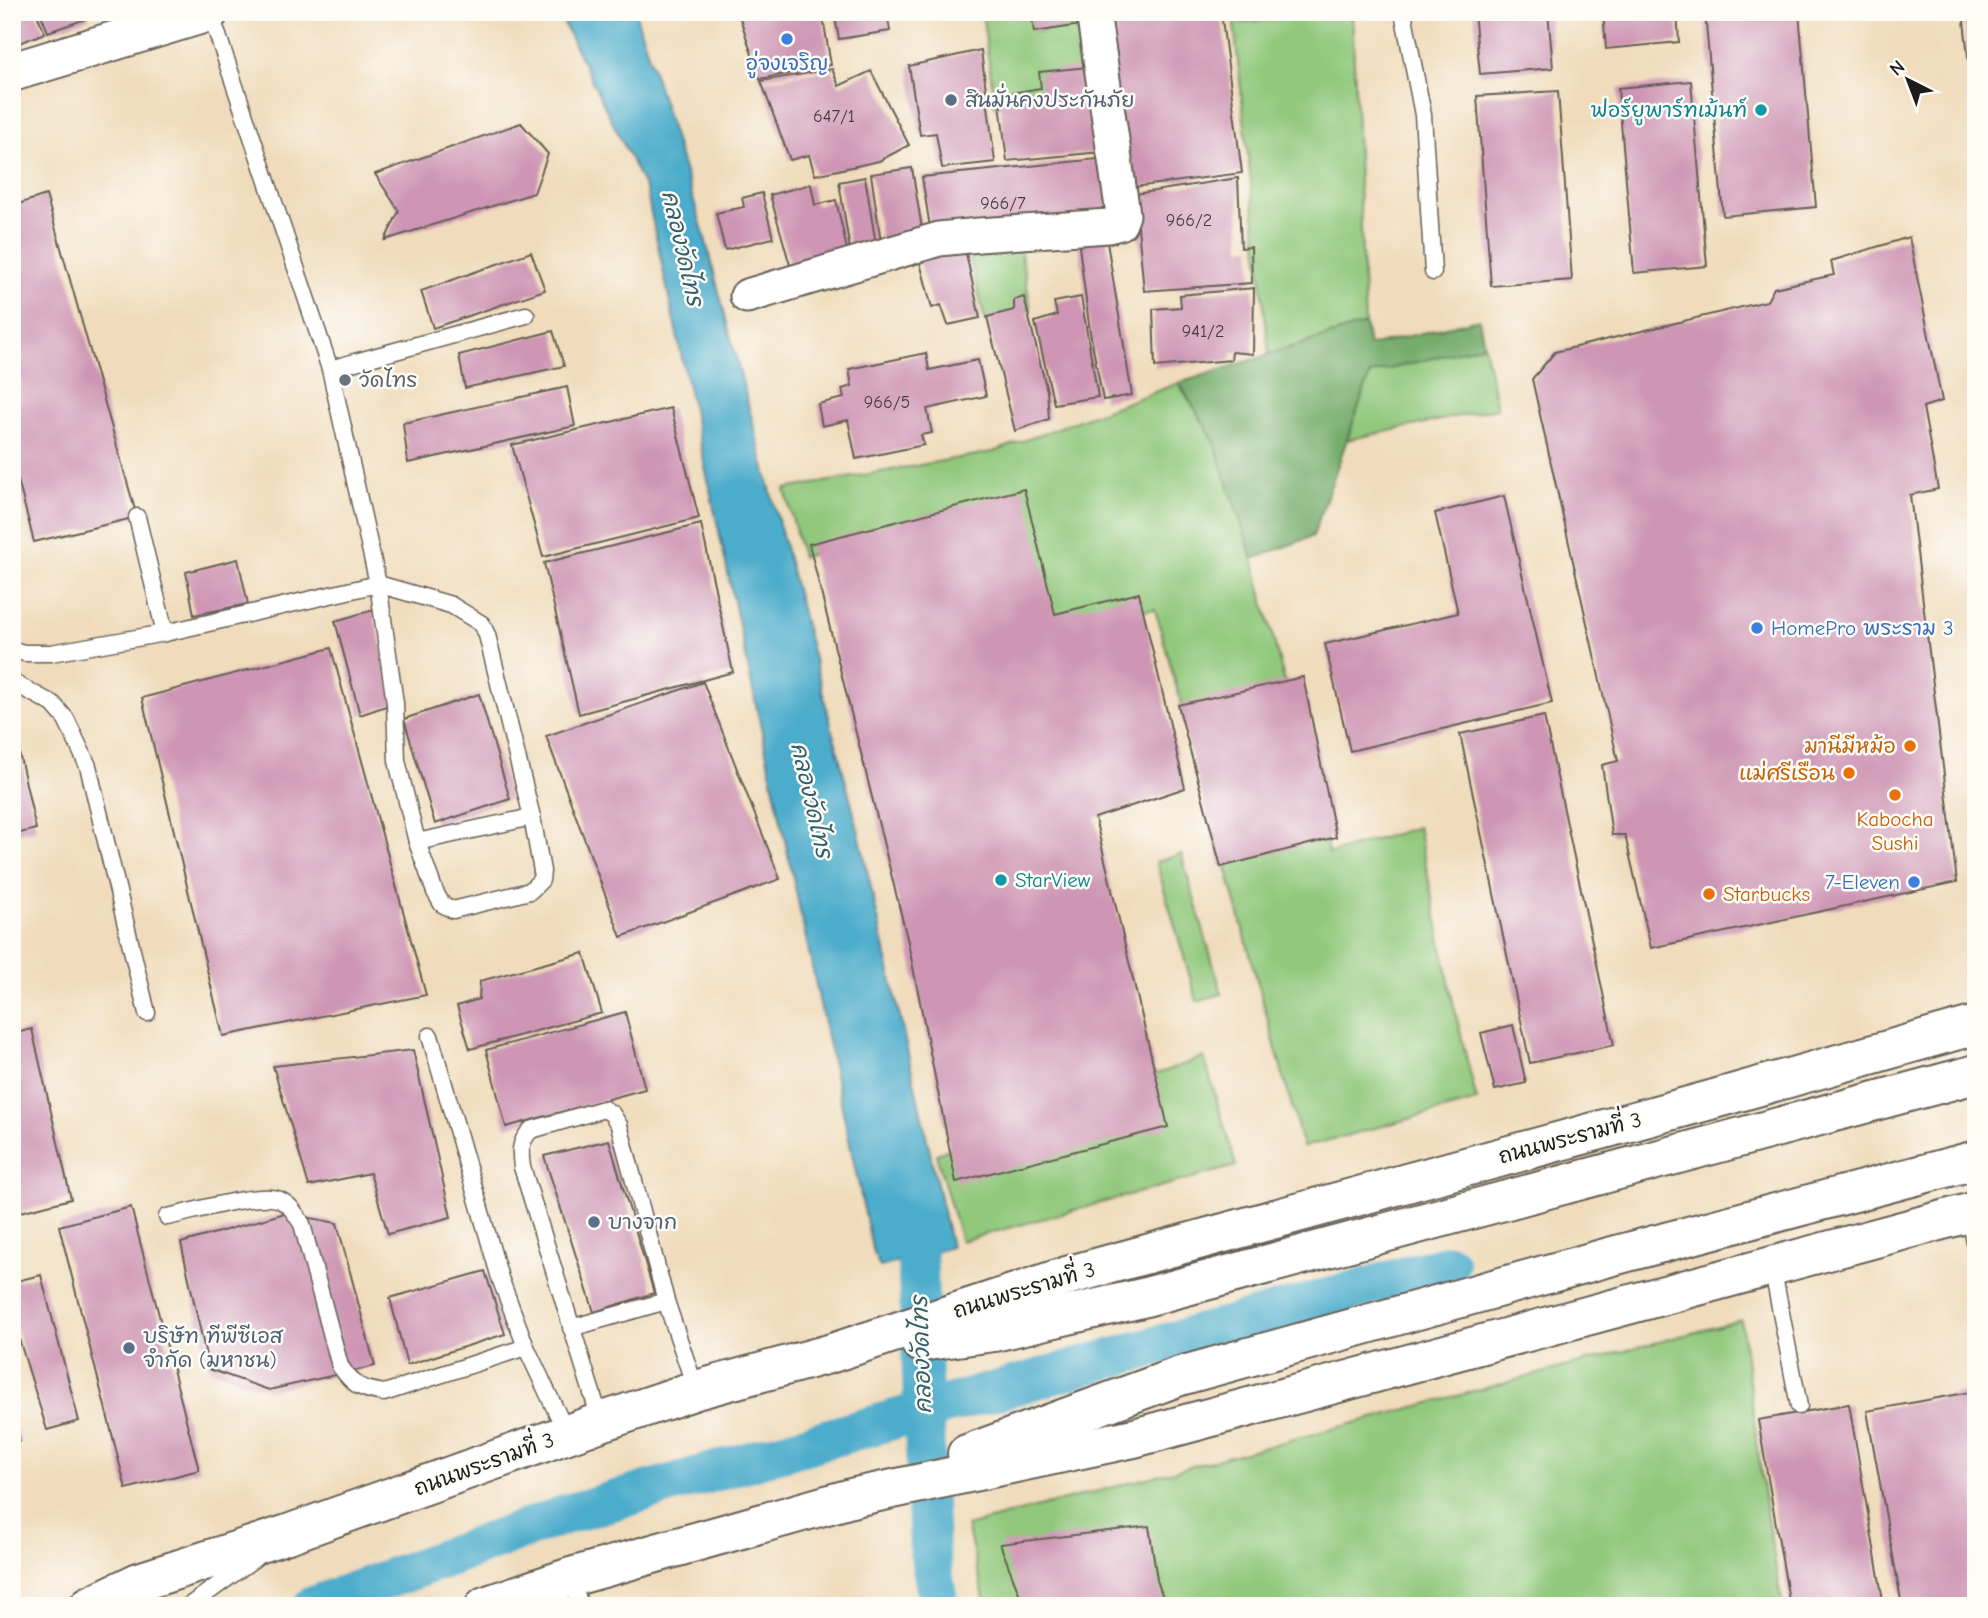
<svg xmlns="http://www.w3.org/2000/svg" width="1988" height="1618" viewBox="0 0 1988 1618" font-family="'Comic Neue','Playpen Sans Thai',sans-serif">
  <style>
    .green { fill: #91c87b; stroke: #56724c; stroke-width: 2 }
    .forest { fill: #74ac6b; stroke: #486444; stroke-width: 2 }
    .water { fill: #4caccb; stroke: #346474; stroke-width: 2 }
    .lines { fill: none; stroke-linecap: round; stroke-linejoin: round }
    .canal { stroke: #4caccb; stroke-width: 40 }
    .building { fill: #ce96b4 }
    .service-casing { stroke: #665f54; stroke-width: 19 }
    .minor-casing { stroke: #665f54; stroke-width: 37 }
    .tertiary-casing { stroke: #665f54; stroke-width: 42 }
    .primary-casing { stroke: #665f54; stroke-width: 42 }
    .service { stroke: #fff; stroke-width: 16 }
    .minor { stroke: #fff; stroke-width: 33 }
    .tertiary { stroke: #fff; stroke-width: 38 }
    .primary { stroke: #fff; stroke-width: 38 }
    .shop-dot { fill: #3f7fe0; stroke: #fdfcf7; stroke-width: 2.5 }
    .service-dot { fill: #5c6f8a; stroke: #fdfcf7; stroke-width: 2.5 }
    .culture-dot { fill: #0f9aa8; stroke: #fdfcf7; stroke-width: 2.5 }
    .worship-dot { fill: #6b7280; stroke: #fdfcf7; stroke-width: 2.5 }
    .food-dot { fill: #e8710a; stroke: #fdfcf7; stroke-width: 2.5 }
    .labels { text-anchor: middle; stroke-width: 5; stroke-linejoin: round; paint-order: stroke }
    .number-label { font-size: 18px; fill: #483a42 }
    .shop-label { font-size: 21px; fill: #366cbe; stroke: #fdfcf7 }
    .service-label { font-size: 21px; fill: #4e5e75; stroke: #fdfcf7; text-anchor: start }
    .culture-label { font-size: 21px; fill: #0d838f; stroke: #fdfcf7; text-anchor: end }
    .worship-label { font-size: 21px; fill: #5b616d; stroke: #fdfcf7; text-anchor: start }
    .food-label { font-size: 21px; fill: #c56008; stroke: #fdfcf7; text-anchor: end }
    .street-label { font-size: 21px; fill: #1c1c1c; stroke: #fdfcf7 }
    .water-label { font-size: 23px; font-style: italic; fill: #325d6b; stroke: #fdfcf7 }
  </style>
  <rect width="100%" height="100%" fill="#fdfcf7"/>
  <filter id="ink" filterUnits="userSpaceOnUse"><feTurbulence type="fractalNoise" baseFrequency=".0143" numOctaves="2"/><feDisplacementMap in="SourceGraphic" scale="14" xChannelSelector="R" yChannelSelector="G"/><feConvolveMatrix kernelMatrix="1 2 1 2 8 2 1 2 1" color-interpolation-filters="sRGB"/></filter>
  <filter id="wash" filterUnits="userSpaceOnUse"><feTurbulence type="fractalNoise" baseFrequency=".00686" numOctaves="4" result="noise"/><feDisplacementMap in="SourceGraphic" scale="28" xChannelSelector="R" yChannelSelector="G"/><feGaussianBlur stdDeviation="1.57" result="paint"/><feColorMatrix in="noise" values="0 0 0 0 0 0 0 0 0 0 0 0 0 0 0 0 0 1.4 0 .05"/><feComposite in="paint" operator="in"/></filter>
  <g filter="url(#wash)">
    <rect width="100%" height="100%" fill="#f0dcbc"/>
    <g class="green">
      <path d="M982 12H1031L1035 32 1088 24 1097 91 995 106Z"/>
      <path d="M1341 12H1352L1365 324 1269 354 1234 24Z"/>
      <path d="M1018 237 1031 309 985 320 966 241Z"/>
      <path d="M1484 345 1497 408 1347 440 1370 374Z"/>
      <path d="M1179 383 1213 439 1253 559 1329 854 1418 827 1453 1002 1477 1101 1303 1147 1155 609 1046 626 1010 506 802 557 785 489 993 452Z"/>
      <path d="M1181 854 1222 994 1197 1001 1156 862Z"/>
      <path d="M1204 1057 1236 1166 961 1241 936 1154Z"/>
      <path d="M1741 1320 1766 1512 1783 1606H986L967 1526Z"/>
    </g>
    <path class="forest" d="M1479 319 1484 345 1370 374 1313 536 1253 559 1213 439 1179 383 1365 324 1369 346Z"/>
    <path class="water" d="M558 12H635L704 234 858 829 951 1247 880 1267 873 1252 646 190Z"/>
    <g class="lines">
      <g class="canal">
        <path d="M906 1202 917 1248 929 1551 939 1606"/>
        <path d="M313 1606 564 1515 923 1411 1449 1264"/>
      </g>
    </g>
    <g id="blocks">
      <g class="building">
        <path d="M12 12H36L45 33 12 46Z"/>
        <path d="M40 12H86L89 18 48 32Z"/>
        <path d="M738 12H822L831 65 760 79Z"/>
        <path d="M834 12H887L890 31 839 39Z"/>
        <path d="M1031 12H1087L1088 24 1034 32Z"/>
        <path d="M1100 12H1221L1242 173 1127 188Z"/>
        <path d="M1233 12H1272V14L1234 19Z"/>
        <path d="M1474 12H1548L1553 68 1480 74Z"/>
        <path d="M1603 12H1677L1679 42 1606 49Z"/>
        <path d="M1705 12H1799L1816 207 1723 216Z"/>
        <path d="M1963 12H1976V109H1974Z"/>
        <path d="M981 50 995 162 942 168 936 133 920 135 909 66Z"/>
        <path d="M1088 67 1101 152 1007 161 999 95 1041 88 1039 72Z"/>
        <path d="M832 69 839 86 871 71 909 145 879 161 815 175 809 155 790 160 761 81Z"/>
        <path d="M1691 81 1707 266 1634 273 1618 88Z"/>
        <path d="M1558 91 1572 280 1491 286 1477 96Z"/>
        <path d="M521 123 548 154 534 193 385 240 399 211 375 174Z"/>
        <path d="M1107 158 1112 207 1102 208 1104 219 931 234 922 177Z"/>
        <path d="M912 168 923 235 881 242 871 174Z"/>
        <path d="M865 177 877 251 851 256 839 182Z"/>
        <path d="M1238 178 1241 248 1251 247 1252 283 1144 291 1135 194Z"/>
        <path d="M811 184 815 205 836 200 849 259 792 272 770 195Z"/>
        <path d="M762 193 773 238 725 250 716 213 744 207 742 198Z"/>
        <path d="M46 195 137 517 34 542 12 457V206Z"/>
        <path d="M1106 236 1132 395 1103 400 1090 332 1078 238Z"/>
        <path d="M1909 237 1942 401 1923 407 1938 489 1910 495 1957 882 1651 948 1625 835H1612L1602 765 1618 761 1532 379 1555 352 1767 301 1774 288 1834 275 1831 261Z"/>
        <path d="M964 244 980 318 948 325 941 305 932 308 918 255Z"/>
        <path d="M531 252 545 290 433 328 421 291Z"/>
        <path d="M1254 288 1253 354 1232 352 1231 360 1155 367 1153 309 1181 307 1180 295Z"/>
        <path d="M1024 297 1047 391 1049 419 1015 431 987 317 1014 310V300Z"/>
        <path d="M1081 297 1098 397 1054 404 1035 322 1057 315 1054 302Z"/>
        <path d="M553 331 564 366 465 388 459 355Z"/>
        <path d="M926 353 929 370 978 360 986 396 927 409 932 433 921 435 924 445 856 459 848 420 822 426 818 404 844 398 842 389 852 386 849 369Z"/>
        <path d="M567 387 575 426 408 463 403 423Z"/>
        <path d="M671 408 699 518 543 557 512 445Z"/>
        <path d="M1024 489 1055 614 1139 593 1185 788 1095 818 1168 1127 956 1182 908 942 809 544Z"/>
        <path d="M1504 496 1552 703 1350 751 1325 644 1458 613 1435 513Z"/>
        <path d="M701 524 733 672 579 714 544 563Z"/>
        <path d="M238 559 248 604 194 615 186 572Z"/>
        <path d="M373 610 395 703 360 715 335 621Z"/>
        <path d="M331 648 426 995 223 1036 142 698Z"/>
        <path d="M1303 677 1336 837 1221 867 1178 705Z"/>
        <path d="M703 682 780 879 621 937 546 736Z"/>
        <path d="M479 694 510 799 435 824 404 719Z"/>
        <path d="M1544 716 1614 1045 1530 1063 1460 734Z"/>
        <path d="M12 721 36 829 12 835Z"/>
        <path d="M584 953 602 1013 470 1049 457 1006 479 999 480 981Z"/>
        <path d="M625 1012 645 1089 506 1127 486 1050Z"/>
        <path d="M1513 1025 1526 1083 1495 1090 1481 1033Z"/>
        <path d="M32 1029 71 1199 13 1214 12 1034Z"/>
        <path d="M413 1050 451 1217 388 1234 370 1173 309 1186 273 1066Z"/>
        <path d="M609 1140 654 1293 594 1312 544 1156Z"/>
        <path d="M131 1207 199 1470 126 1489 59 1226Z"/>
        <path d="M285 1213 337 1223 375 1366 269 1390 209 1369 181 1243Z"/>
        <path d="M485 1271 505 1334 407 1365 390 1298Z"/>
        <path d="M41 1275 79 1421 47 1430 12 1316V1282Z"/>
        <path d="M1976 1391V1606H1902L1867 1411Z"/>
        <path d="M1849 1404 1884 1606H1790L1758 1420Z"/>
        <path d="M12 1415 20 1441 12 1443Z"/>
        <path d="M1149 1526 1157 1580 1166 1606H1024L1000 1544Z"/>
      </g>
    </g>
  </g>
  <g filter="url(#ink)">
    <use href="#blocks" fill-opacity="0" stroke="#665f54" stroke-width="2"/>
    <g class="lines">
      <defs>
        <g id="service">
          <path d="M1403 12 1423 115 1433 272"/>
          <path d="M330 369 526 315"/>
          <path d="M137 517 165 633"/>
          <path d="M12 650 25 653H51L165 633 378 584 451 605 482 624 487 635 532 817 542 871 541 880 530 891 453 910 442 904 435 892 417 842 397 761 395 703 378 584 330 369 210 12"/>
          <path d="M12 682 53 704 66 719 88 766 147 1013"/>
          <path d="M417 842 532 817"/>
          <path d="M430 1036 500 1278 526 1347 567 1434"/>
          <path d="M1969 1212 1976 1248"/>
          <path d="M167 1217C192 1212 260 1191 280 1200 291 1205 296 1215 302 1224L340 1366C354 1386 360 1389 384 1393L526 1347"/>
          <path d="M1772 1266 1799 1406"/>
          <path d="M571 1328 666 1301"/>
          <path d="M601 1422 522 1167C520 1152 519 1142 531 1130L604 1109 612 1114 619 1125 666 1301 696 1390"/>
          <path d="M571 1577 580 1606"/>
          <path d="M189 1606 255 1558"/>
        </g>
        <path id="minor" d="M747 296 939 239 979 235 1108 226 1120 223 1123 215 1122 207 1093 12"/>
        <path id="tertiary" d="M12 72 209 12"/>
        <g id="primary">
          <path d="M920 1342 994 1332 1142 1298 1976 1074"/>
          <path d="M967 1454 1180 1376 1609 1257 1976 1160"/>
          <path d="M89 1606 139 1582 288 1534 601 1422 696 1390 829 1354 1070 1275 1707 1101 1976 1025"/>
          <path d="M485 1606 571 1577 855 1497 1134 1438 1976 1211"/>
        </g>
      </defs>
      <use href="#service" class="service-casing"/>
      <use href="#minor" class="minor-casing"/>
      <use href="#tertiary" class="tertiary-casing"/>
      <use href="#primary" class="primary-casing"/>
      <use href="#service" class="service"/>
      <use href="#minor" class="minor"/>
      <use href="#tertiary" class="tertiary"/>
      <use href="#primary" class="primary"/>
    </g>
  </g>
  <g class="shop-dot">
    <circle cx="787" cy="39" r="7"/>
    <circle cx="1757" cy="628" r="7"/>
    <circle cx="1914" cy="882" r="7"/>
  </g>
  <g class="service-dot">
    <circle cx="951" cy="100" r="7"/>
    <circle cx="594" cy="1222" r="7"/>
    <circle cx="129" cy="1348" r="7"/>
  </g>
  <g class="culture-dot">
    <circle cx="1761" cy="110" r="7"/>
    <circle cx="1001" cy="880" r="7"/>
  </g>
  <circle class="worship-dot" cx="345" cy="380" r="7"/>
  <g class="food-dot">
    <circle cx="1910" cy="746" r="7"/>
    <circle cx="1849" cy="773" r="7"/>
    <circle cx="1895" cy="795" r="7"/>
    <circle cx="1709" cy="894" r="7"/>
  </g>
  <g class="labels">
    <g class="number-label">
      <text x="834" y="122">647/1</text>
      <text x="1003" y="209">966/7</text>
      <text x="1189" y="226">966/2</text>
      <text x="1203" y="337">941/2</text>
      <text x="887" y="408">966/5</text>
    </g>
    <g class="shop-label">
      <text x="787" y="70">อู่จงเจริญ</text>
      <text x="1771" y="635" text-anchor="start">HomePro พระราม 3</text>
      <text x="1900" y="889" text-anchor="end">7-Eleven</text>
    </g>
    <g class="service-label">
      <text x="965" y="107">สินมั่นคงประกันภัย</text>
      <text x="608" y="1229">บางจาก</text>
      <text x="143" y="1343">บริษัท ทีพีซีเอส<tspan x="143" dy="24">จำกัด (มหาชน)</tspan></text>
    </g>
    <g class="culture-label">
      <text x="1747" y="117">ฟอร์ยูพาร์ทเม้นท์</text>
      <text x="1015" y="887" text-anchor="start">StarView</text>
    </g>
    <g class="worship-label">
      <text x="359" y="387">วัดไทร</text>
    </g>
    <g class="food-label">
      <text x="1896" y="753">มานีมีหม้อ</text>
      <text x="1835" y="780">แม่ศรีเรือน</text>
      <text x="1895" y="826" text-anchor="middle">Kabocha<tspan x="1895" dy="24">Sushi</tspan></text>
      <text x="1723" y="901" text-anchor="start">Starbucks</text>
    </g>
    <g class="street-label">
      <text transform="translate(1570 1138) rotate(-15)" y="7">ถนนพระรามที่ 3</text>
      <text transform="translate(1024 1290) rotate(-17)" y="7">ถนนพระรามที่ 3</text>
      <text transform="translate(484 1464) rotate(-20)" y="7">ถนนพระรามที่ 3</text>
    </g>
    <g class="water-label">
      <text transform="translate(683 248) rotate(77)" y="8">คลองวัดไทร</text>
      <text transform="translate(812 800) rotate(77)" y="8">คลองวัดไทร</text>
      <text transform="translate(921 1355) rotate(-92)" y="8">คลองวัดไทร</text>
    </g>
  </g>
  <rect width="1988" height="1618" fill="none" stroke="#fdfcf7" stroke-width="42"/>
  <g transform="translate(1908 80) rotate(318)" stroke="#fdfcf7" stroke-width="5" paint-order="stroke">
  <path d="M0-5L12 26L0 18L-12 26Z" fill="#1c1c1c"/>
  <text y="-10" font-size="19" font-weight="bold" text-anchor="middle" fill="#1c1c1c">N</text>
  </g>
</svg>
